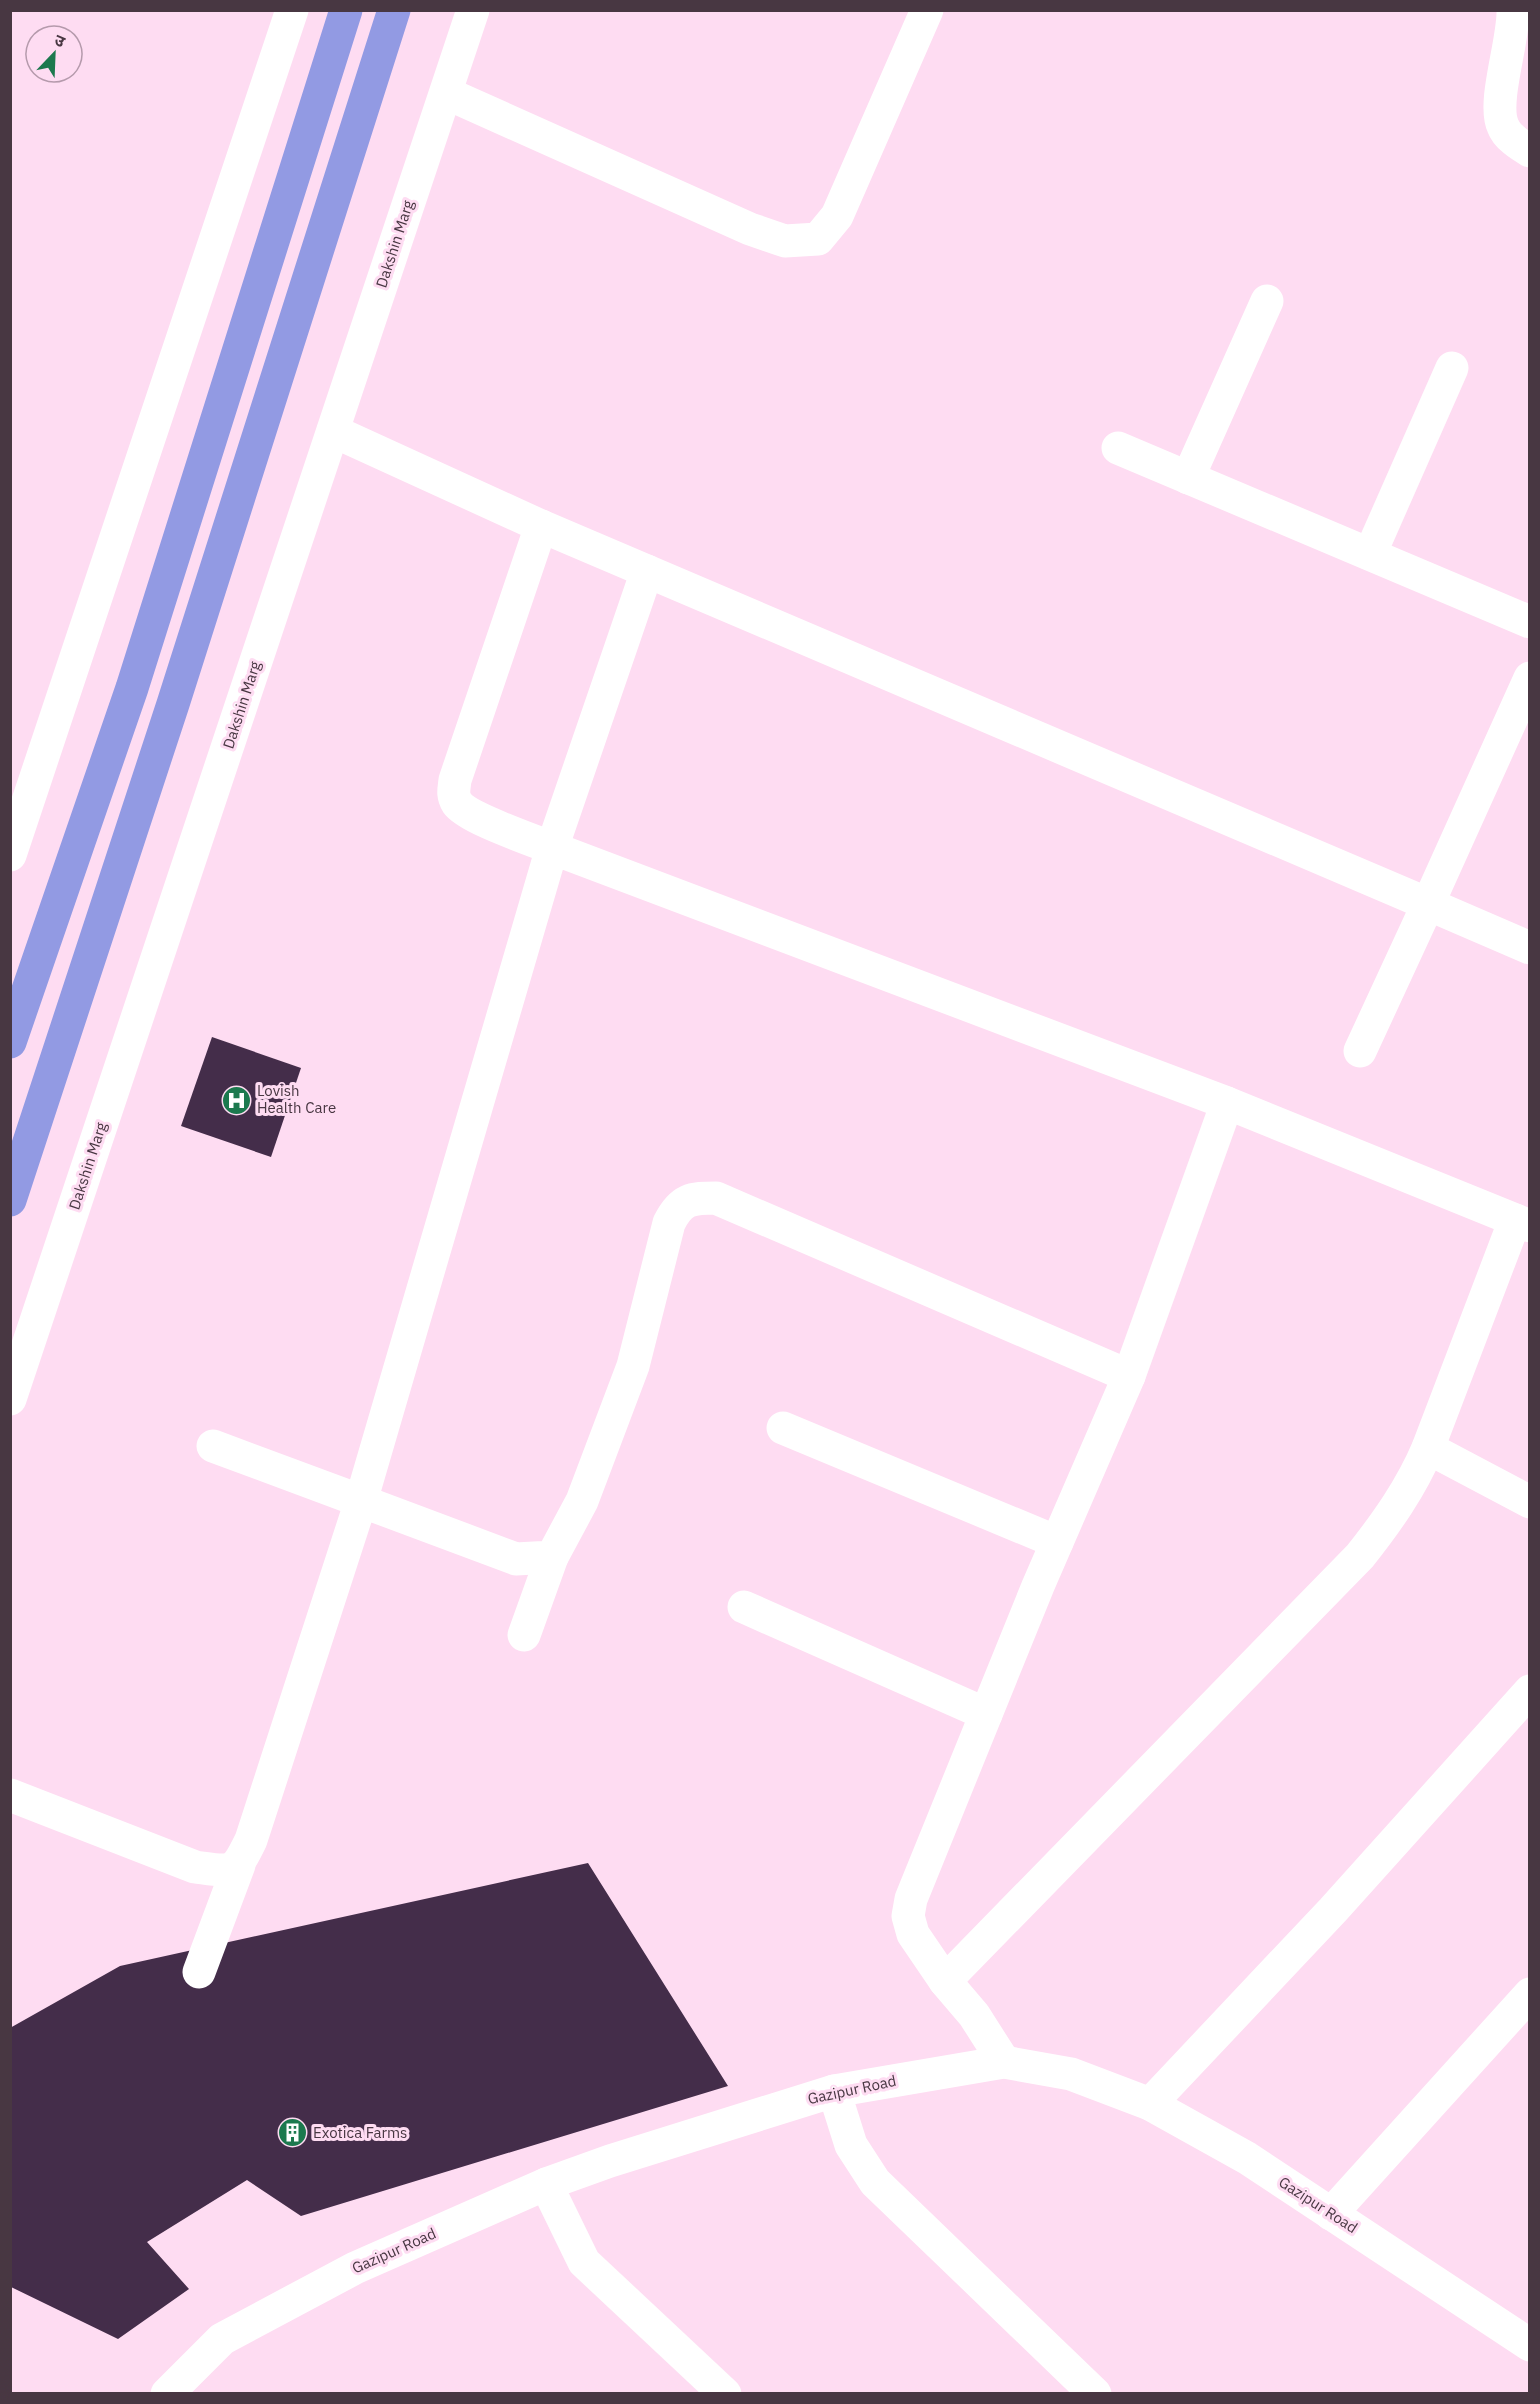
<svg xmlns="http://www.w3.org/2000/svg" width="1540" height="2404" viewBox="0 0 1540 2404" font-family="'IBM Plex Sans','Noto Sans Devanagari',sans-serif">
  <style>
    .building { fill: #442d4a }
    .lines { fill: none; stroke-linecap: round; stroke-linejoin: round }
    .street { stroke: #fff; stroke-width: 33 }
    .secondary { stroke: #fff; stroke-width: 33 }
    .highway { stroke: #929ae3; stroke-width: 33 }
    .labels { text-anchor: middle; stroke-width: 6; stroke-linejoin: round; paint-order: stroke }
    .street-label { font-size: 15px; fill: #483742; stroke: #fedcf2 }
    .poi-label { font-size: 15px; fill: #483742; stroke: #fedcf2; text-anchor: start }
  </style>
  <rect width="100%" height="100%" fill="#fedcf2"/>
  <g class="building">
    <path d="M212 1037 301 1068 271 1157 181 1126Z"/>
    <path d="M588 1863 728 2086 301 2216 247 2180 147 2242 189 2289 118 2339 11 2287 10 2028 120 1966Z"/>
  </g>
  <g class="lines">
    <g class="street">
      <path d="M1513 10C1514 41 1492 102 1503 126 1507 137 1520 145 1530 151"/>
      <path d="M446 93 750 229 785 241 818 239 837 216 927 10"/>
      <path d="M333 431 541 526 1428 904 1360 1051"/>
      <path d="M1118 448 1530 622"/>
      <path d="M1188 478 1267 301"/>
      <path d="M541 526 455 780C454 789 452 795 457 803 467 818 533 840 552 848L647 571"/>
      <path d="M1370 554 1452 368"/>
      <path d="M1530 678 1428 904 1530 948"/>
      <path d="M1129 1376 1227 1103"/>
      <path d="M783 1428 1057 1542"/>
      <path d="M213 1446 361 1501 552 848 1227 1103 1530 1226"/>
      <path d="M1428 1448 1530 1502"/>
      <path d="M744 1607 986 1714"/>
      <path d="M524 1635 552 1557"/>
      <path d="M10 1795 195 1867C233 1872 234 1875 251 1840L361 1501 516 1559 552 1557 582 1501 633 1366 669 1223C681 1199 691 1198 716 1198L1129 1376 1038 1586 911 1899 908 1916 913 1934 945 1981 974 2015 1004 2062"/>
      <path d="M199 1972 239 1865"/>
      <path d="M945 1981 1360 1556C1387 1522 1411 1488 1428 1448L1515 1220"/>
      <path d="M834 2091 851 2145 875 2182 1095 2394"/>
      <path d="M1150 2104 1333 1910 1530 1691"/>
      <path d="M546 2184 584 2262 725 2394"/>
      <path d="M1331 2214 1530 1994"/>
    </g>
    <g class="secondary">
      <path d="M10 855 292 10"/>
      <path d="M10 1399 473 10"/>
      <path d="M167 2394 222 2339 355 2268 546 2184 610 2161 834 2091 1004 2062 1071 2074 1150 2104 1247 2158 1530 2345"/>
    </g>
    <g class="highway">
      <path d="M10 1042 132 688 346 10"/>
      <path d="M10 1200 173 704 394 10"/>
    </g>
  </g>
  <defs>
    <symbol id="hospital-disc" viewBox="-11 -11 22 22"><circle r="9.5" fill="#1c794e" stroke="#fedcf2"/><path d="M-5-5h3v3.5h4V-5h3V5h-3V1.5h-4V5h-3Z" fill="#fff"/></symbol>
    <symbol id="building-disc" viewBox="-11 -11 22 22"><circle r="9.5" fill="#1c794e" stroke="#fedcf2"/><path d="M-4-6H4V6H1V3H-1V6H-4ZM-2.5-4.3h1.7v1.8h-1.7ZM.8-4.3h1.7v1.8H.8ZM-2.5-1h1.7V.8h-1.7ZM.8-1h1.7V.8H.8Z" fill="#fff"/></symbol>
  </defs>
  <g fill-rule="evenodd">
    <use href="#hospital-disc" x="220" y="1084" width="33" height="33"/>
    <use href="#building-disc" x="276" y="2116" width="33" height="33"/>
  </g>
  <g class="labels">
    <g class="street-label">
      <text transform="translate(395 244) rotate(-72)" y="5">Dakshin Marg</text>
      <text transform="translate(242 705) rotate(-72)" y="5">Dakshin Marg</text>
      <text transform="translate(88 1166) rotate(-72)" y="5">Dakshin Marg</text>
      <text transform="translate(852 2090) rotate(-12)" y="5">Gazipur Road</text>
      <text transform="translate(1318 2205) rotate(33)" y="5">Gazipur Road</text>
      <text transform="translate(394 2251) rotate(-24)" y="5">Gazipur Road</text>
    </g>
    <g class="poi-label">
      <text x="257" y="1096">Lovish<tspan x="257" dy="17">Health Care</tspan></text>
      <text x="313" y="2138">Exotica Farms</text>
    </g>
  </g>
  <rect width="1540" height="2404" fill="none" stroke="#483742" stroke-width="24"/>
  <g transform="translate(54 54) rotate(23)"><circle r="28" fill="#fedcf2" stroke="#b59aac" stroke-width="1.5"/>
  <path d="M0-4.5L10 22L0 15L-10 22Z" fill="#1c794e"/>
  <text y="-9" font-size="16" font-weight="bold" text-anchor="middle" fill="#483742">उ</text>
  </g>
</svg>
